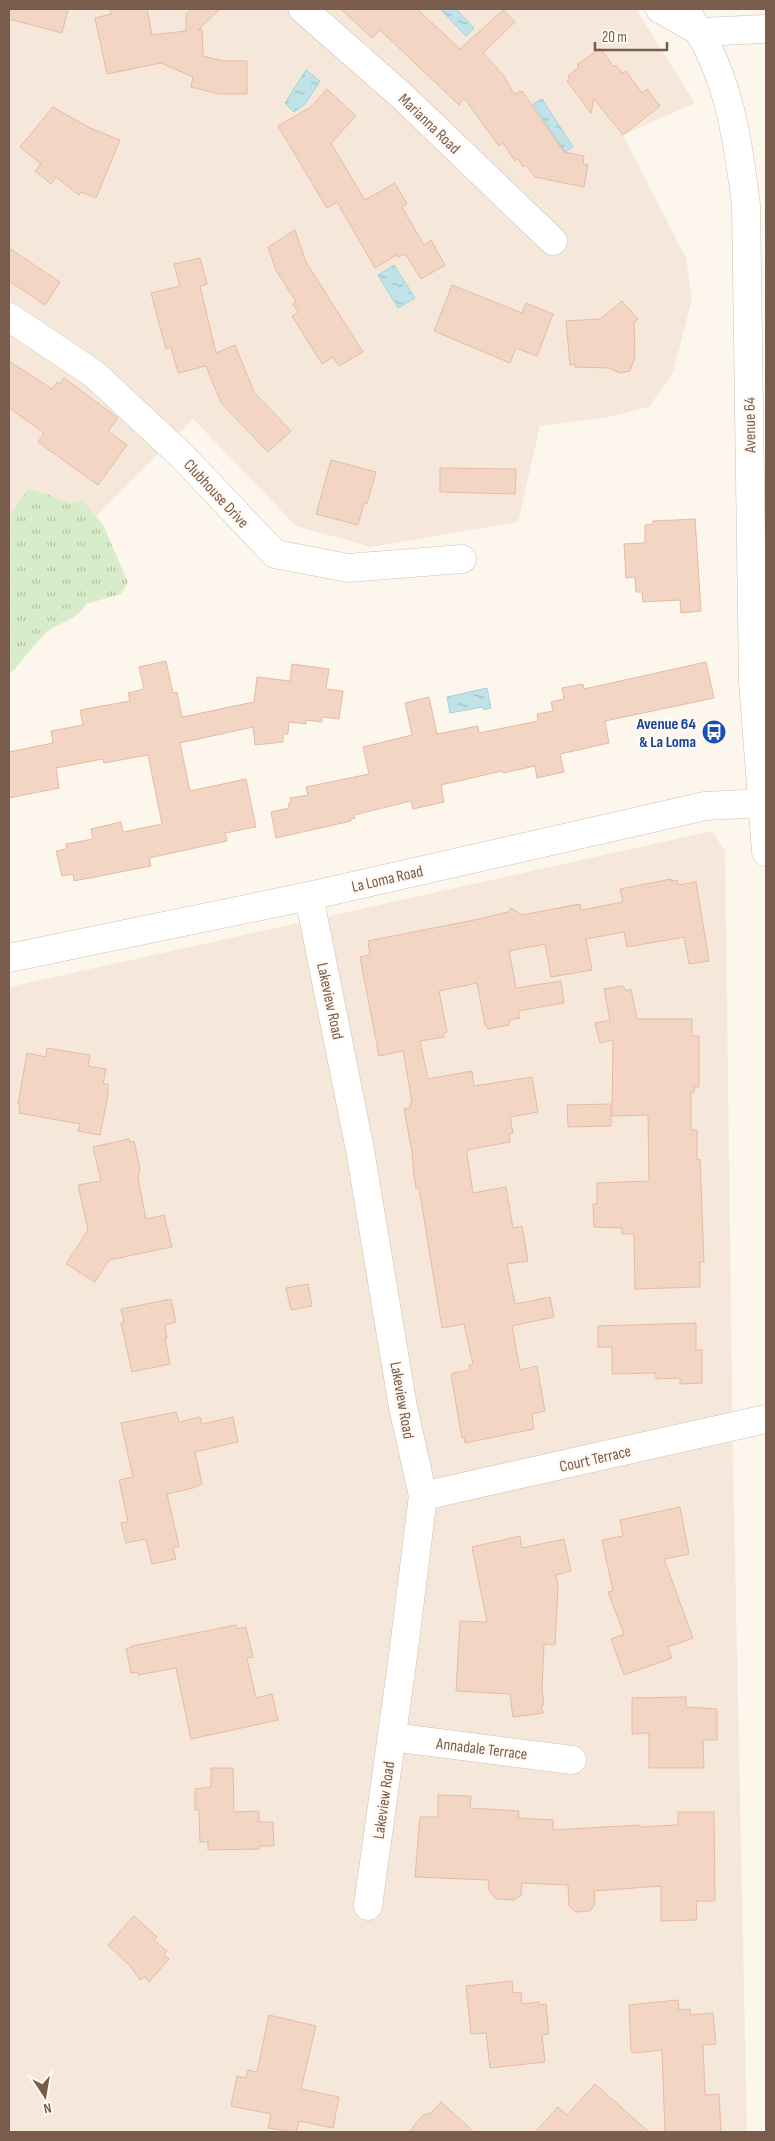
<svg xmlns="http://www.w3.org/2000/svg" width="775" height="2141" viewBox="0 0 775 2141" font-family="'Sofia Sans Condensed',sans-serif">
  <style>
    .residential { fill: #f5e8da }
    .grass { fill: url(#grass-tufts) }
    .water { fill: url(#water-ripples); stroke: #a5d3da }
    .building { fill: #f3d5c3; stroke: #e6bba3 }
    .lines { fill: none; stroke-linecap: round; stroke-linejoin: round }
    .minor-casing { stroke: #d1beb0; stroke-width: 29 }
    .tertiary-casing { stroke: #d1beb0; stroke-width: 29 }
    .minor { stroke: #fff; stroke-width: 28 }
    .tertiary { stroke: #fff; stroke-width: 28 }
    .labels { text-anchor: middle; stroke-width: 5; stroke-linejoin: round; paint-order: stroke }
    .street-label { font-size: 16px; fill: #7a5c4d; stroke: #fffaf3 }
    .transit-label { font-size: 16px; font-weight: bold; fill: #164399; stroke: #fffaf3; text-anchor: end }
  </style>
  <defs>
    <pattern id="grass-tufts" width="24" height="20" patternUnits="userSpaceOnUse" patternTransform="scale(1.25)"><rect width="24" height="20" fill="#d8ecc9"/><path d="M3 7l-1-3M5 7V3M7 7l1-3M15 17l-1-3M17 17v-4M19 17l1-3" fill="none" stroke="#b4c2a5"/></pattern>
    <pattern id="water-ripples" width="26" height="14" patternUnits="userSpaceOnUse" patternTransform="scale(1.25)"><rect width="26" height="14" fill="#bfe3e8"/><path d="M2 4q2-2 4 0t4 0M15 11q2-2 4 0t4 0" fill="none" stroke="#a0bbbe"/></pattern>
  </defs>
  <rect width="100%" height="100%" fill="#fdf6ec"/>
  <g class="residential">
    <path d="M9 9H636L695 103 623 135 686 258 692 298 673 373 649 407 608 417 540 426 518 522 371 547 296 526 193 419 96 516 83 500 71 503 29 488 9 516Z"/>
    <path d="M712 831 725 851 733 1458 747 2132H9V987Z"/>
  </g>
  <path class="grass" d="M29 488 71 503 83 500 103 525 128 582 121 594 86 604C77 619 65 621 51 629 42 634 22 661 14 670L9 673V516Z"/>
  <g class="water">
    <path d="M440 9H456L474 28 466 36Z"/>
    <path d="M306 70 320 81 305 104 294 112 285 103Z"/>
    <path d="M542 99 573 147 565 152 533 104Z"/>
    <path d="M394 265 415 298 398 308 378 275Z"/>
    <path d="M487 688 491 708 484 710 483 707 450 713 447 697Z"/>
  </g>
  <g class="building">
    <path d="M9 9H68L62 33 9 19Z"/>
    <path d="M110 9H147L152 35 186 31V14L192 9H220L198 30 202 29 203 56 223 61H247V94H218L191 87 193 77 161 63 107 74 95 18 111 14Z"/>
    <path d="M341 9H417L460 49 503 10 515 22 483 53 504 76 514 94 522 91 564 152 584 156 583 164 588 165 584 187 535 177 526 165 523 167 518 159 515 161 503 143 499 146 464 98 459 105 380 30 372 38Z"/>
    <path d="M600 48 614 67 616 65 622 73 626 71 642 93 647 89 660 106 623 135 594 99 591 113 567 81 570 79 568 76 579 67 577 65Z"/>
    <path d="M327 89 356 116 331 143 365 200 395 183 407 204 402 207 424 245 431 240 445 265 421 279 405 254 398 257 397 255 375 268 337 202 327 208 278 126 311 107Z"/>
    <path d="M53 107 90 128 120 140 96 198 81 192 79 195 56 177 51 184 35 171 41 164 20 147Z"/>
    <path d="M295 230 306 262 363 352 339 366 333 357 322 364 292 316 298 312 293 304 296 302 276 270 268 247Z"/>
    <path d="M9 248 60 282 45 305 9 281Z"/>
    <path d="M200 258 207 284 200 286 216 353 235 345 254 392 291 431 268 452 221 403 206 366 178 373 171 347 166 349 151 293 180 286 174 264Z"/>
    <path d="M452 285 522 313 526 303 553 314 537 356 516 348 510 363 434 331Z"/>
    <path d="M622 301 638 319 634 323 635 357 630 371 620 373 609 368 575 367V364L570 365 566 321 600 319Z"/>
    <path d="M9 361 52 389 57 382 60 384 64 378 118 418 108 431 127 445 98 485 38 442 44 433 9 408Z"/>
    <path d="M331 460 376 472 367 504 364 503 358 525 316 514Z"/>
    <path d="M440 468 516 469 515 494 440 492Z"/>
    <path d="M695 519 701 611 681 613 680 600 643 602 642 592H636L635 577 626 578 624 544 645 543V525L653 524V521Z"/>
    <path d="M166 661 173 693 177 692 182 717 254 702 257 677 290 681 292 664 329 669 326 689 343 691 339 719 322 717V722L306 720V724L289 722 288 734H283V742L255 745 253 727 180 743 190 791 246 779 256 827 225 833 227 841 149 858 151 866 74 881 73 874 62 876 56 851 67 849 66 844 93 839 91 829 121 822 123 832 162 824 148 755 104 763 103 759 56 768 59 788 9 798V752L53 743 51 731 83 725 80 710 130 701 128 693 144 689 139 667Z"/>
    <path d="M706 662 714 698 605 721 609 743 560 754 564 772 537 778 535 766 503 773 502 771 441 785 444 802 413 809 411 801 354 815 355 818 350 819 351 821 276 838 271 812 289 808 288 804 291 803 290 798 308 795 306 787 369 774 363 747 412 735 405 703 429 697 437 734 478 726 479 733 538 721 537 714 553 711 551 702 564 699 562 688 583 684 584 689Z"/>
    <path d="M671 879V881L677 880 678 885 696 882 709 961 689 964 684 937 627 947 624 932 586 939 592 970 551 977 545 944 509 951 516 988 561 981 564 1003 518 1011 520 1018 509 1020V1025L488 1029 486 1025H485L477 983 439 991 447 1032 444 1033V1037L420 1041 428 1079 472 1071 474 1086 532 1077 538 1112 510 1117 513 1133 509 1134 510 1142 467 1150V1154L473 1193 506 1187 513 1228 522 1226 528 1261 507 1264 515 1304 550 1297 554 1317 512 1326 520 1370 537 1366 545 1411 532 1414 534 1429 465 1443 464 1437 462 1438 451 1375H453V1373L470 1370 469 1365 473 1364 464 1324 442 1328 419 1188H416L414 1176 412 1152 404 1109 410 1108V1103L412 1102 403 1051 379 1056 360 957 370 955 368 941 479 919 508 912 511 908 522 915 580 904 581 910 623 902 620 889Z"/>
    <path d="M623 986 626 991 631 989 637 1019H692V1036H699V1087H694V1092H691V1130H697V1160L700 1159 704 1262H700V1287L635 1289 634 1234H622V1228L594 1227 593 1204H597V1183L649 1181 648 1115 612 1116 613 1040 600 1043 595 1023 610 1020 604 989Z"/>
    <path d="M47 1048 90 1055 88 1066 106 1069 103 1084H108V1095L100 1135 78 1131 80 1124 19 1113 20 1104H18L27 1053 46 1057Z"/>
    <path d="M611 1104V1126L568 1127 567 1105Z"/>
    <path d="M129 1139 130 1142 134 1141 140 1169 138 1178 146 1219 164 1215 172 1247 109 1260 95 1282 66 1264 88 1230 78 1185 101 1181 93 1147Z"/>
    <path d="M308 1284 312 1306 291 1310 286 1288Z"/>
    <path d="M171 1299 176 1322 165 1325 167 1338H165L170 1364 132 1372 121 1323 124 1322 121 1309Z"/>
    <path d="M696 1323V1350H702V1383L680 1384V1378L656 1379V1373L612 1374V1347H598V1326Z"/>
    <path d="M176 1412 179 1422 200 1417 202 1424 233 1417 238 1442 195 1452 202 1484 193 1488 167 1494 179 1546 173 1548 176 1559 152 1564 146 1539 126 1543 121 1523 128 1522 119 1480 133 1477 121 1423Z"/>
    <path d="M680 1507 689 1554 664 1559 693 1638 668 1647 672 1658 624 1675 611 1639 624 1634 608 1592 613 1591 602 1540 623 1536 620 1520Z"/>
    <path d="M520 1536 522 1548 564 1539 571 1571 556 1575 558 1587 555 1645 544 1644 542 1689 544 1705 541 1706 543 1713 513 1717 510 1694 456 1691 460 1621 487 1622 472 1547Z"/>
    <path d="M236 1625 237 1629 246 1627 253 1657 247 1658 256 1698 272 1694 278 1720 191 1739 176 1668 138 1675V1672L131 1673 126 1649 132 1647V1646Z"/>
    <path d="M686 1697V1707L717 1709V1740H703L704 1768H649V1733L632 1734V1698Z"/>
    <path d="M211 1768H233L234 1812 259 1811V1822H273L274 1846H259V1849L208 1850V1842H200L199 1810H195V1789L211 1787Z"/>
    <path d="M438 1795 471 1796 470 1808 519 1811 518 1818 553 1820V1830L640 1825V1827L678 1825V1812H714L715 1901H696L697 1920 661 1921V1886L594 1891 595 1904 590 1911 576 1912 569 1906 568 1885 522 1883 521 1895 514 1900 496 1899 488 1889 489 1880 415 1877 420 1817H438Z"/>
    <path d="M134 1916 157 1937 154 1940 167 1951 164 1954 169 1959 149 1982 145 1977 140 1980 130 1966 108 1945Z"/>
    <path d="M512 1981 513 1993 521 1992 522 2004 539 2002V2005L546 2004 549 2034 542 2035 545 2062 490 2068 486 2033 471 2034 466 1986Z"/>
    <path d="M678 2000 679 2010 690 2009V2015L713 2013 716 2044 703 2045 705 2095 719 2094 721 2132H665L662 2050 633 2053 631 2051 629 2005Z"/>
    <path d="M269 2015 316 2026 301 2089 339 2097 333 2128 299 2121 296 2132 268 2128 271 2114 231 2106 237 2076 246 2078 248 2070 257 2072Z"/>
    <path d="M595 2084 649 2132H535L558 2107 567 2115Z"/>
    <path d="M441 2102 474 2132H409L423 2115 431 2113Z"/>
  </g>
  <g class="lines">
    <defs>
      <g id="minor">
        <path d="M303 9 403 97 553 241"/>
        <path d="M660 9 701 32 766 29"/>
        <path d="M9 317 94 374 181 455 275 554 348 568 462 559"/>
        <path d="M309 896 360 1150 403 1407 423 1496 403 1656 368 1906"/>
        <path d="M423 1496 766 1419"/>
        <path d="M392 1737 572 1760"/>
      </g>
      <g id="tertiary">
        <path d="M684 9C728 68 737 134 746 205L753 682 766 852"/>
        <path d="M9 958 309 896 705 806 766 803"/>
      </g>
    </defs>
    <use href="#minor" class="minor-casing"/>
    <use href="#tertiary" class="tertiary-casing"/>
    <use href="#minor" class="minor"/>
    <use href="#tertiary" class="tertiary"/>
  </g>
  <defs>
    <symbol id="bus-disc" viewBox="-11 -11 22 22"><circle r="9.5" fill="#1a4fb4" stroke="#fffaf3"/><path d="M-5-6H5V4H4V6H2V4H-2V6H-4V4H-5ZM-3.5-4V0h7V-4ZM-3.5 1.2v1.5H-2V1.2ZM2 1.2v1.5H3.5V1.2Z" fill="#fff"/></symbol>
  </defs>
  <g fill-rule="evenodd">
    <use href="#bus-disc" x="700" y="718" width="28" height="28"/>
  </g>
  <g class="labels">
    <g class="street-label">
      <text transform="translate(430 123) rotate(44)" y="6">Marianna Road</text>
      <text transform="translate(749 425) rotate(-91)" y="6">Avenue 64</text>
      <text transform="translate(217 493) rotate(47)" y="6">Clubhouse Drive</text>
      <text transform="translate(387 878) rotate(-13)" y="6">La Loma Road</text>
      <text transform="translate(331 1001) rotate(78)" y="6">Lakeview Road</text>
      <text transform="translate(403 1400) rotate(80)" y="6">Lakeview Road</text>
      <text transform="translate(595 1458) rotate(-13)" y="6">Court Terrace</text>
      <text transform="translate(482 1748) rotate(7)" y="6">Annadale Terrace</text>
      <text transform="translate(383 1800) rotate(-82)" y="6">Lakeview Road</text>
    </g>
    <g class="transit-label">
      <text x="696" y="729">Avenue 64<tspan x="696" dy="18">&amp; La Loma</tspan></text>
    </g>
  </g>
  <rect width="775" height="2141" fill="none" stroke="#7a5c4d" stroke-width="20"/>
  <g transform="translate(45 2096) rotate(168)" stroke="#fffaf3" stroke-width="4" paint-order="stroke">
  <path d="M0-4L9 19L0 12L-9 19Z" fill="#7a5c4d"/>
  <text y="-8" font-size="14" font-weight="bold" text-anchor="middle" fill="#7a5c4d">N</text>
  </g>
  <path d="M595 42v8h72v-8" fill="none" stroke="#7a5c4d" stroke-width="2.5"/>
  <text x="602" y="42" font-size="15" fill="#7a5c4d" stroke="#fffaf3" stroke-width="4" paint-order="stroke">20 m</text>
</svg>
